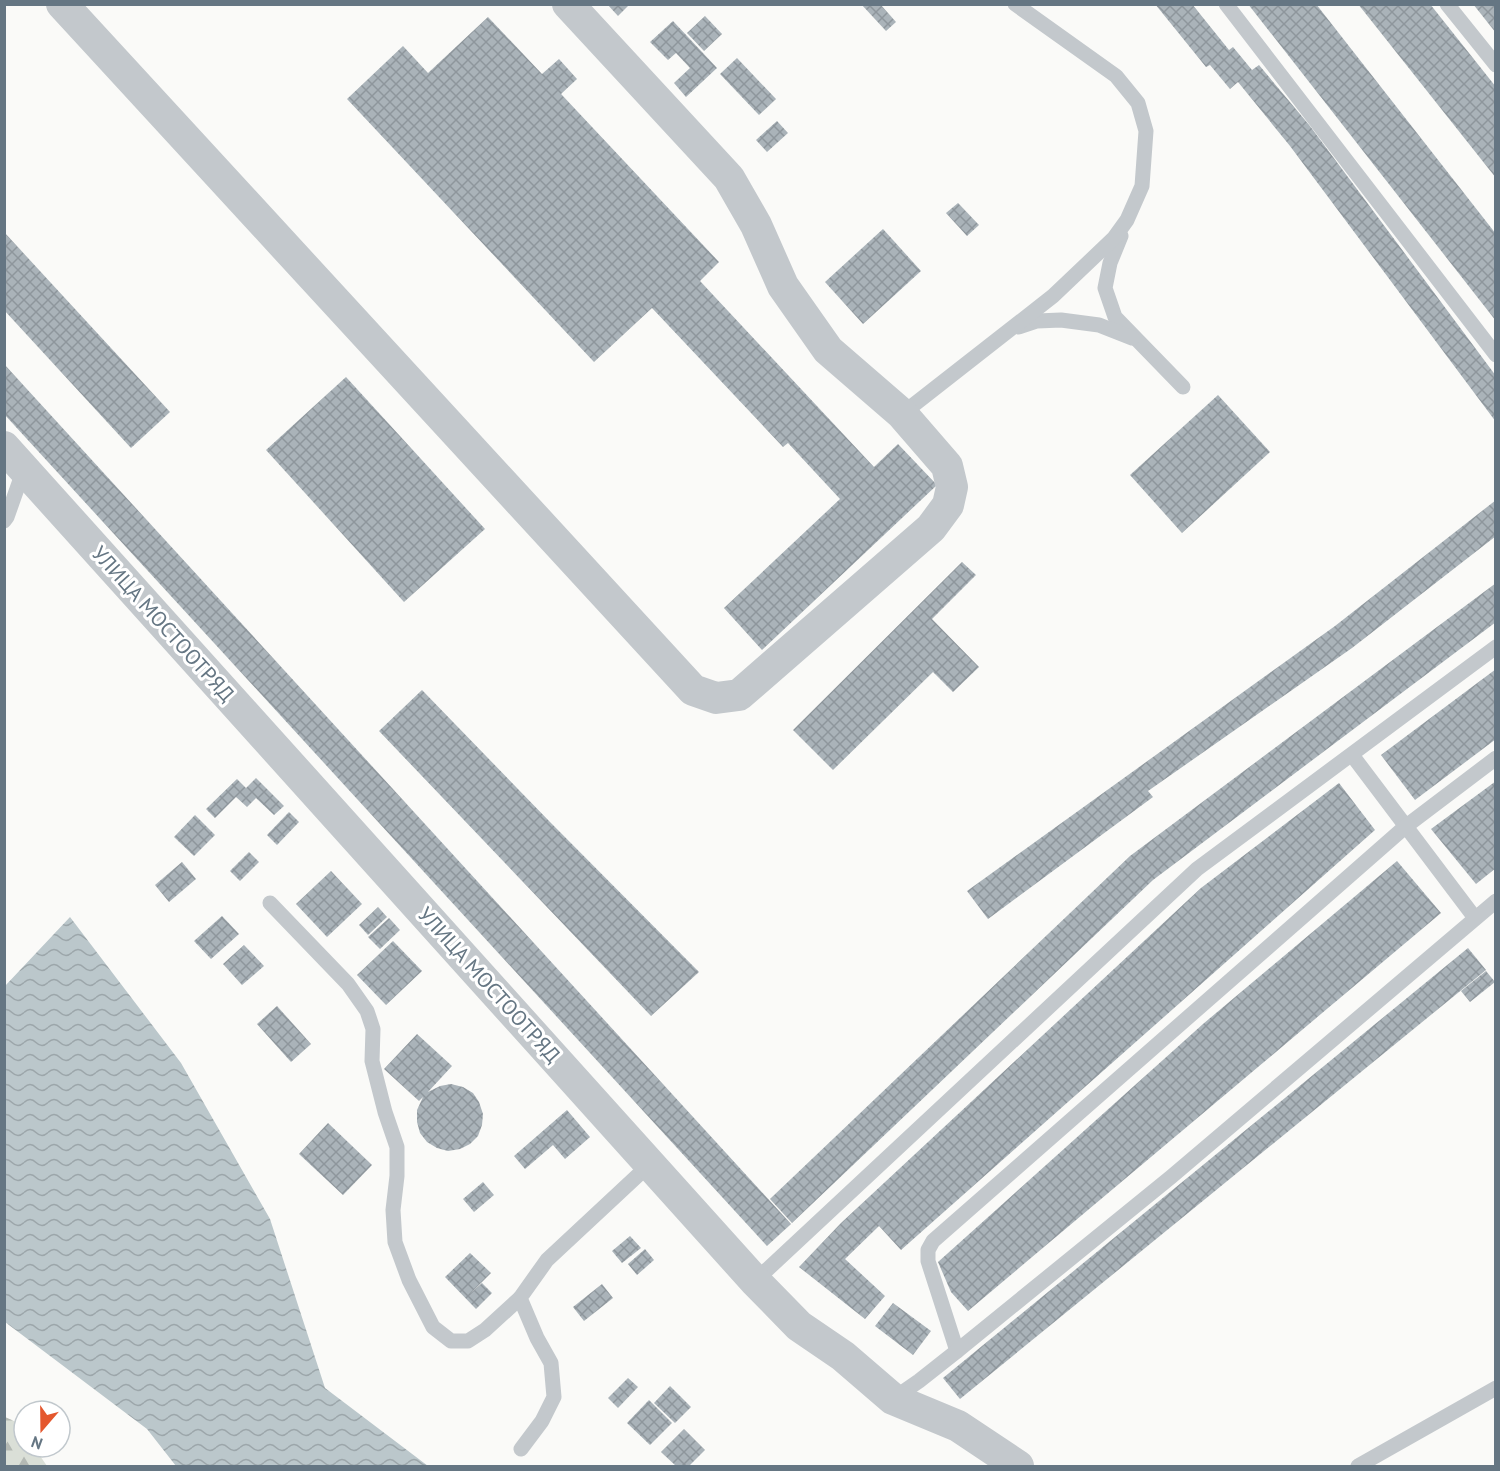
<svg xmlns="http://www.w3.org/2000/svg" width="1500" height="1471" viewBox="0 0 1500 1471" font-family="'PT Sans',sans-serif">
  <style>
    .forest { fill: url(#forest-firs) }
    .water { fill: url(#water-waves) }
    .building { fill: url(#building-cross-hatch) }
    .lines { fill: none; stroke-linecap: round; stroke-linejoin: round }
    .lane { stroke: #c3c8cc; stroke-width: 15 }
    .street { stroke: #c3c8cc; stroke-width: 32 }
    .labels { text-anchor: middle; stroke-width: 6; stroke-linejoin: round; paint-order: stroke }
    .street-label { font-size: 21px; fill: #657683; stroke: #fff }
  </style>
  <defs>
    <pattern id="forest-firs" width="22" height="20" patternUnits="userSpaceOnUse" patternTransform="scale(1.5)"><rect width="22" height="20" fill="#dadfd7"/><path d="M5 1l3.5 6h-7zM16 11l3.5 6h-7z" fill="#b4b9b4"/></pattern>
    <pattern id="water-waves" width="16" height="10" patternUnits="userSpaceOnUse" patternTransform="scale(1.5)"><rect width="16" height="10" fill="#bbc7cb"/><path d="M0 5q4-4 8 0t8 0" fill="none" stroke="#9ca6aa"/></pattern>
    <pattern id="building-cross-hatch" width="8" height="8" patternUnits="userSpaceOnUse" patternTransform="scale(1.5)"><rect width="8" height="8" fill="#aab3b9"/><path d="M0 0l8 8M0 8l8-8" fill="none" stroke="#8e969c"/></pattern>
  </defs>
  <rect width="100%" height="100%" fill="#fafaf8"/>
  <path class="forest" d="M5 1417C24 1425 24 1426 24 1447H34L47 1466H5Z"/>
  <path class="water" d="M70 917 181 1063 270 1219 325 1388 428 1466H176L147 1429 5 1322V986Z"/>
  <g class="building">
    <path d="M607 4H630L618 16Z"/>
    <path d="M861 4H880L896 22 886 31Z"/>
    <path d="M1155 4H1192L1229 50 1233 47 1252 70 1259 65 1310 126 1496 376V422L1290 146 1238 82 1230 89 1210 65 1206 67Z"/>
    <path d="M1248 4H1316L1496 234V321Z"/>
    <path d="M1358 4H1430L1496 87V178Z"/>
    <path d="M1473 4H1496V33Z"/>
    <path d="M705 16 722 34 704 51 687 33Z"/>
    <path d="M488 17 542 74 559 59 577 79 561 94 719 262 700 281 874 467 898 444 937 485 762 650 724 608 840 499 788 443 783 447 652 308 594 362 347 99 403 46 428 73Z"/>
    <path d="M673 21 717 68 686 97 674 83 690 68 676 53 668 60 650 42Z"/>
    <path d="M737 58 776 99 759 115 720 74Z"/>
    <path d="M777 121 788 133 767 152 756 140Z"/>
    <path d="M958 203 979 225 967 236 946 213Z"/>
    <path d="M883 229 921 271 863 324 825 282Z"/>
    <path d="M4 232 170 412 131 448 4 310Z"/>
    <path d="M4 364 791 1224 767 1246 4 414Z"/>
    <path d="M346 377 485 529 404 602 266 450Z"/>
    <path d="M1218 395 1270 452 1182 533 1130 475Z"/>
    <path d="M1496 500V536L1352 648 1148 791 1153 797 988 919 967 891 1335 626Z"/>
    <path d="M962 562 976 575 932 619 979 667 953 692 933 672 833 770 793 730Z"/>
    <path d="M1496 583V622L1153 880 792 1223 770 1199 1130 856Z"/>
    <path d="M1496 669V739L1415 800 1381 755Z"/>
    <path d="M422 690 550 822 699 972 651 1016 379 731Z"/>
    <path d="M256 778 284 806 274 815 256 798 247 807 236 797 215 818 206 809 237 779 246 788Z"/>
    <path d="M1496 781V868L1476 884 1431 829Z"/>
    <path d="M1339 783 1375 830 901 1250 879 1226 845 1259 885 1296 865 1319 799 1267 841 1223 1201 888Z"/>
    <path d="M289 812 299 822 277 845 267 835Z"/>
    <path d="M195 815 215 835 194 856 174 837Z"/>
    <path d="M249 852 259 862 240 881 230 871Z"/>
    <path d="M1397 861 1441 913 968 1311 951 1292 938 1262 1203 1024Z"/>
    <path d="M182 862 196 879 169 902 155 885Z"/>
    <path d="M331 871 362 904 327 937 296 904Z"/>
    <path d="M378 907 387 917 368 935 359 925Z"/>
    <path d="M222 916 239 934 211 959 194 941Z"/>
    <path d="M389 918 400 930 380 949 368 937Z"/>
    <path d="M393 941 422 971 386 1005 357 975Z"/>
    <path d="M244 945 264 966 242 985 223 964Z"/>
    <path d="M1468 948 1486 970 960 1399 943 1378Z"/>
    <path d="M1486 971 1495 982 1470 1002 1461 991Z"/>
    <path d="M277 1006 311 1044 291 1062 257 1024Z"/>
    <path d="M417 1034 452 1066 428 1092 440 1086 451 1084 463 1087 473 1093 479 1102 483 1114 482 1125 478 1136 470 1144 460 1149 448 1151 437 1148 427 1142 420 1133 417 1122V1110L423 1097 419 1101 384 1069Z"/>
    <path d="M567 1110 590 1137 565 1159 553 1145 525 1169 514 1156Z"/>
    <path d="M328 1123 372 1165 343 1195 299 1154Z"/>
    <path d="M483 1182 494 1195 474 1212 463 1199Z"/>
    <path d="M630 1236 641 1248 622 1263 612 1251Z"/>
    <path d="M645 1249 654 1260 637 1275 628 1264Z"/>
    <path d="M470 1253 491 1273 470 1294 482 1283 492 1293 476 1309 445 1277Z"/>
    <path d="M602 1284 613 1298 584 1321 573 1307Z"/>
    <path d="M893 1303 931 1331 913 1355 875 1326Z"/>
    <path d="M628 1378 638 1387 618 1408 608 1398Z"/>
    <path d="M670 1386 691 1407 675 1423 654 1403Z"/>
    <path d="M649 1400 672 1423 650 1445 627 1423Z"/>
    <path d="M684 1429 705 1450 689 1466H676L661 1452Z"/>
  </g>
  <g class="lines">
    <g class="lane">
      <path d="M1226 4 1496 355"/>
      <path d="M1447 4 1496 65"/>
      <path d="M1121 236 1110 263 1105 288 1115 317 1183 387"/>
      <path d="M1019 327 1037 321 1061 320 1099 325 1132 338"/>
      <path d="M902 414 1053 296 1114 238 1127 220 1142 186 1146 131 1138 103 1116 76 1015 4"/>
      <path d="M4 521 7 517 24 469"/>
      <path d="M1352 755 1475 918"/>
      <path d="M270 903 348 984 367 1011 373 1029 372 1061 385 1112 397 1147V1176L393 1210 395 1242 409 1280 433 1327 451 1341H468L485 1330 520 1298"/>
      <path d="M755 1281 1197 869 1496 647"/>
      <path d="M957 1351 928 1261V1250L933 1241 1405 827 1496 758"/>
      <path d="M893 1399 919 1381 957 1351 1171 1177 1496 901"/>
      <path d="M521 1449 542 1421 554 1397 551 1363 537 1338 520 1298 547 1260 650 1164"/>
      <path d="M1358 1466 1496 1388"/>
    </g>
    <g class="street">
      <path d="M62 4 693 690 716 698 739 695 931 528 948 505 952 487 947 466 902 414 828 350 783 286 756 225 729 178 568 4"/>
      <path d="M4 447 755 1281 799 1326 843 1356 893 1399 958 1426 1018 1466"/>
    </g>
  </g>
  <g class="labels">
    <g class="street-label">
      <text transform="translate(163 624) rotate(48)" y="7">УЛИЦА МОСТООТРЯД</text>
      <text transform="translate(489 985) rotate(48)" y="7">УЛИЦА МОСТООТРЯД</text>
    </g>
  </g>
  <rect width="1500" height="1471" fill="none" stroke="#657683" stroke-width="12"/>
  <g transform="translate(42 1429) rotate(200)"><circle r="28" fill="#ffffff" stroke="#c1c8cd" stroke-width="1.5"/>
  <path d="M0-4.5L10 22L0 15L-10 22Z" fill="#e4572e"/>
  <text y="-9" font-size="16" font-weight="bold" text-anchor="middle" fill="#657683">N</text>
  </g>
</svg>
